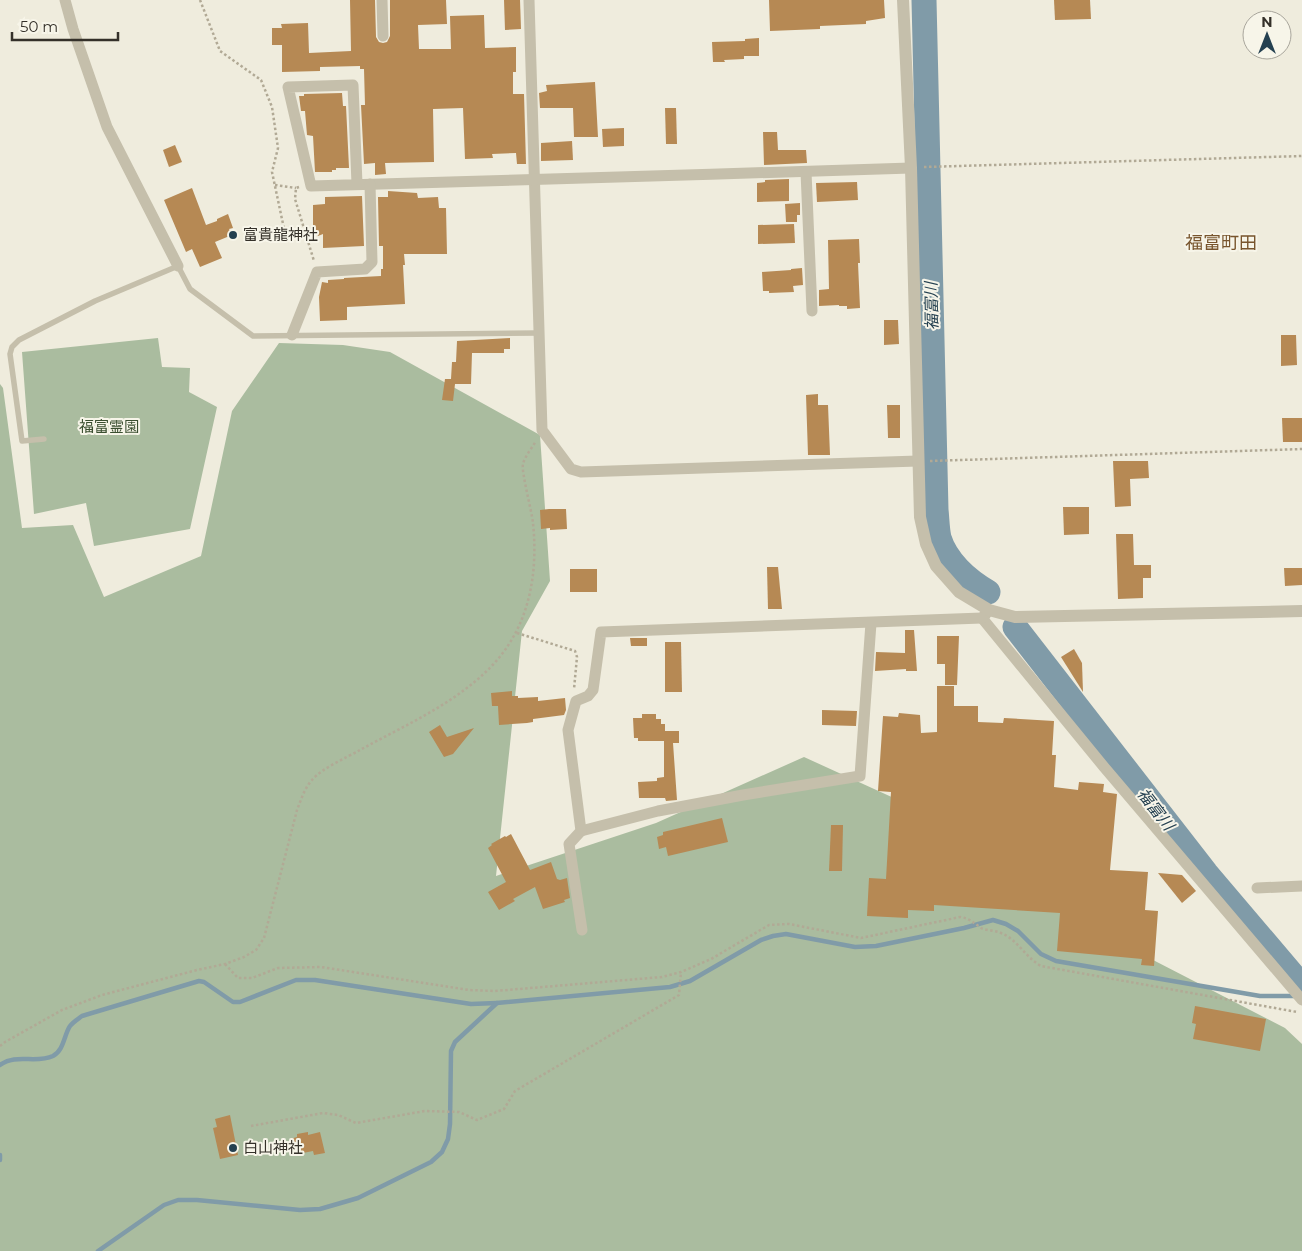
<svg xmlns="http://www.w3.org/2000/svg" width="1302" height="1251" viewBox="0 0 1302 1251" font-family="Montserrat,'Noto Sans JP',sans-serif">
  <style>
    .green { fill: #aabc9f }
    .lines { fill: none; stroke-linecap: round; stroke-linejoin: round }
    .stream { stroke: #809ba8; stroke-width: 4.5 }
    .river { stroke: #809ba8; stroke-width: 25 }
    .building { fill: #b68954 }
    .path { stroke: #b1a995; stroke-width: 2.5; stroke-dasharray: 2.5 2.5; stroke-linecap: butt }
    .service { stroke: #c5bfab; stroke-width: 5.5 }
    .minor { stroke: #c5bfab; stroke-width: 11 }
    .tertiary { stroke: #c5bfab; stroke-width: 12 }
    .poi-dot { fill: #244050; stroke: #f7f5e9; stroke-width: 2 }
    .labels { text-anchor: middle; stroke-width: 4; stroke-linejoin: round; paint-order: stroke }
    .poi-label { font-size: 15px; fill: #343029; stroke: #f7f5e9; text-anchor: start }
    .park-label { font-size: 15px; fill: #3b4f30; stroke: #f7f5e9 }
    .water-label { font-size: 16px; font-style: italic; fill: #244050; stroke: #f7f5e9 }
    .quarter-label { font-size: 18px; fill: #78552d; stroke: #f7f5e9 }
  </style>
  <rect width="100%" height="100%" fill="#efecdd"/>
  <g class="green">
    <path d="M158 338 162 367 190 368 189 392 217 407 190 529 94 546 86 503 34 514 22 352Z"/>
    <path d="M279 343 343 345 390 352 540 435 550 581 522 631 496 876 656 823 804 757 942 820 1124 945 1285 1028 1302 1044V1251H0V384L3 388 22 528 73 525 104 597 201 556 232 411Z"/>
  </g>
  <g class="lines">
    <g class="stream">
      <path d="M0 1065C16 1053 36 1064 53 1056 64 1050 64 1035 70 1026 73 1022 78 1019 82 1016L199 981 204 982 233 1002H240L296 980H315L471 1004 497 1003"/>
      <path d="M0 1155V1160"/>
      <path d="M98 1251 164 1205 178 1200H197L300 1210 320 1209 358 1198 431 1162 442 1152 448 1139 450 1124 451 1051 455 1042 497 1003 670 987 690 981 761 940 773 936 786 934 855 947 876 946 964 928 993 920 1006 924 1018 931 1041 954 1056 961 1260 996H1297"/>
    </g>
    <g class="river">
      <path d="M924 0 936 510C937 519 937 529 939 538 946 561 967 580 988 592"/>
      <path d="M1015 627 1206 873 1302 986"/>
    </g>
  </g>
  <g class="building">
    <path d="M350 0H375L376 37 379 42 383 43 387 42 390 36V0H446L447 24 418 25 419 49H451L450 16 484 15 485 48 516 47V72H513V94H524L526 164H517L516 153 492 154 493 158 465 159 463 108 433 109 434 162 385 163 386 174 375 175V163L364 164 361 105H365L364 69H360V66L320 67V71L282 72V45H272V28H282L281 24 308 23 309 53 351 51Z"/>
    <path d="M504 0H520L521 29 505 30Z"/>
    <path d="M769 0H884L885 18 866 21V24L820 26V29L770 31Z"/>
    <path d="M1054 0H1090L1091 19 1055 20Z"/>
    <path d="M759 38V56H744V59L724 60 725 62H713L712 42 745 41V39Z"/>
    <path d="M595 82 598 137H574L573 108H540L539 93 547 91 546 85Z"/>
    <path d="M342 93 343 106H346L349 168H336V170H332V172H315L313 136 307 135 305 111H301L299 96H304V94Z"/>
    <path d="M665 108H676L677 144H666Z"/>
    <path d="M624 128V146L603 147 602 129Z"/>
    <path d="M763 132H777L778 150H806L807 163 764 165Z"/>
    <path d="M572 141 573 160 541 161V143Z"/>
    <path d="M175 145 182 162 169 167 163 150Z"/>
    <path d="M789 179V201L757 202V183L765 182V180Z"/>
    <path d="M857 182 858 200 817 202 816 183Z"/>
    <path d="M192 188 206 225 217 221V219L228 214 233 228 229 229 232 235 215 242 222 258 200 267 192 249 186 252 164 200Z"/>
    <path d="M388 191 417 193 418 198 438 197 439 208H446L447 254H404L405 265H403L405 304 347 307V320L320 321 319 297 322 282 328 283V280L344 279V278L381 276V269H383V246H379L378 197H388Z"/>
    <path d="M362 196 364 246 323 248V234L318 236 313 225V205L325 204V197Z"/>
    <path d="M800 203V215H797V222H786L785 204Z"/>
    <path d="M794 224 795 243 758 244V225Z"/>
    <path d="M859 239 860 263H858L860 308 847 309V306H839V305L819 306V290L829 289 828 240Z"/>
    <path d="M802 268 803 285 793 286 794 292 769 293V291H763L762 272 791 270V269Z"/>
    <path d="M884 320H898L899 344 884 345Z"/>
    <path d="M1281 335H1296L1297 365 1281 366Z"/>
    <path d="M510 338V349H504V353H472L471 384H455L453 401 442 400 445 379H451L452 362H456L457 341Z"/>
    <path d="M818 394V405H828L830 455H808L806 395Z"/>
    <path d="M887 405H900V438H888Z"/>
    <path d="M1282 418H1302V442H1283Z"/>
    <path d="M1113 461H1148L1149 478 1130 479 1131 506 1115 507Z"/>
    <path d="M1063 507H1089V534L1064 535Z"/>
    <path d="M549 509H566L567 529 550 530V528L541 529 540 510Z"/>
    <path d="M1116 534H1133L1134 565H1151V578H1143V598L1118 599Z"/>
    <path d="M767 567H778L782 609H768Z"/>
    <path d="M1284 568H1302V585L1285 586Z"/>
    <rect x="570" y="569" width="27" height="23"/>
    <path d="M905 630H914L917 671H906V669L875 671 876 652 905 653Z"/>
    <path d="M937 636H959L957 685H945V664H937Z"/>
    <path d="M630 638H647V646H631Z"/>
    <path d="M665 642H681L682 692H665Z"/>
    <path d="M1074 649 1082 663 1083 692 1061 657Z"/>
    <path d="M937 686H954V706H978V722L1003 723 1004 718 1054 721 1052 755H1056L1054 787 1078 790 1079 782 1104 784 1103 792 1117 794 1110 870 1148 872 1145 910 1158 911 1154 966 1141 965 1142 959 1057 951 1060 913 934 905V911L908 910V918L867 916 869 878 886 879 891 792 878 791 883 716 898 717 899 713 920 715 921 733 937 732Z"/>
    <path d="M512 691V696H518V698L538 697V701L565 698 566 710 564 715 533 719V722L527 723 499 725 498 706H492L491 693Z"/>
    <path d="M822 710 857 711 856 726 822 725Z"/>
    <path d="M642 714H656V719H661V724H665V731H679V743H673L677 800 666 801 665 798H639L638 782 657 781V778L664 777V741H638V738H634L633 718H642Z"/>
    <path d="M440 725 447 737 474 728 453 754 444 757 429 732Z"/>
    <path d="M722 818 728 842 668 856 666 847 659 849 657 837 663 835V832Z"/>
    <path d="M831 825H843L842 871H829Z"/>
    <path d="M511 834 530 870 551 862 557 879 560 880 567 878 570 898 564 900 565 902 543 909 535 887 513 899 515 901 499 910 488 892 506 882 488 848 492 845 491 844 505 836 506 837Z"/>
    <path d="M1158 873 1182 875 1196 891 1182 903Z"/>
    <path d="M1195 1006 1266 1019 1260 1051 1193 1039 1196 1024 1192 1023Z"/>
    <path d="M230 1115 238 1155 220 1159 213 1128 217 1127 215 1119Z"/>
    <path d="M308 1132V1135L320 1132 325 1153 314 1155 313 1151 293 1155 290 1139 297 1137V1134Z"/>
  </g>
  <g class="lines">
    <g class="path">
      <path d="M200 0 220 51 261 80 272 107 278 148 272 172 286 238"/>
      <path d="M924 167 1302 156"/>
      <path d="M275 185 296 188"/>
      <path d="M299 187 296 188 295 199 314 261"/>
      <path d="M930 461 1302 449"/>
      <path d="M517 633 575 651 577 657 574 689"/>
      <path d="M225 964 238 978H252L278 968 321 967 469 990 495 991 662 977 681 972 711 959 769 925 789 924 861 938 960 917C969 918 974 923 981 928 987 931 995 930 1001 933 1017 939 1026 958 1041 966L1297 1012"/>
      <path d="M0 1046 5 1042 62 1010 102 995 197 970 225 964 244 957 256 950 264 938 297 810C301 800 304 789 312 780 322 768 346 758 360 750 407 724 462 701 498 659 530 621 538 572 533 523 532 512 521 471 523 464 525 456 532 448 536 441"/>
      <path d="M251 1126 323 1113 338 1115 356 1123 425 1111 459 1112 477 1120 504 1109 515 1091 679 995 681 972"/>
    </g>
    <path class="service" d="M44 439 22 441 10 354 12 347 19 340 95 301 178 266 190 289 253 336 539 333"/>
    <g class="minor">
      <path d="M65 0 73 29 107 127 178 266"/>
      <path d="M382 0 383 36"/>
      <path d="M529 0 542 430 571 469 581 472 918 461"/>
      <path d="M806 172 812 311"/>
      <path d="M357 184 353 85 288 87 311 186C511 181 711 174 911 168"/>
      <path d="M292 335 317 272 365 269 372 262 370 184"/>
      <path d="M986 614 982 618 1104 767 1302 1000"/>
      <path d="M581 831 658 811 743 795 860 776 871 623"/>
      <path d="M1257 888 1302 886"/>
      <path d="M582 930 569 844 581 831 568 730 576 701 588 696 593 690 601 632 982 618"/>
    </g>
    <path class="tertiary" d="M903 0 911 168 920 517 926 544 936 566 959 592 989 610 1015 617 1302 611"/>
  </g>
  <g class="poi-dot">
    <circle cx="233" cy="235" r="5"/>
    <circle cx="233" cy="1148" r="5"/>
  </g>
  <g class="labels">
    <g class="poi-label">
      <text x="243" y="240">富貴龍神社</text>
      <text x="243" y="1153">白山神社</text>
    </g>
    <g class="park-label">
      <text x="109" y="432">福富霊園</text>
    </g>
    <g class="water-label">
      <text transform="translate(931 306) rotate(-91)" y="6">福富川</text>
      <text transform="translate(1156 809) rotate(52)" y="6">福富川</text>
    </g>
    <g class="quarter-label">
      <text x="1221" y="249">福富町田</text>
    </g>
  </g>
  <g transform="translate(1267 35)"><circle r="24" fill="#f7f5e9" stroke="#a9a69c"/>
  <path d="M0-4L9 19L0 12L-9 19Z" fill="#244050"/>
  <text y="-8" font-size="14" font-weight="bold" text-anchor="middle" fill="#343029">N</text>
  </g>
  <path d="M12 32v8h106v-8" fill="none" stroke="#343029" stroke-width="2.5"/>
  <text x="20" y="32" font-size="15" fill="#343029" stroke="#f7f5e9" stroke-width="4" paint-order="stroke">50 m</text>
</svg>
